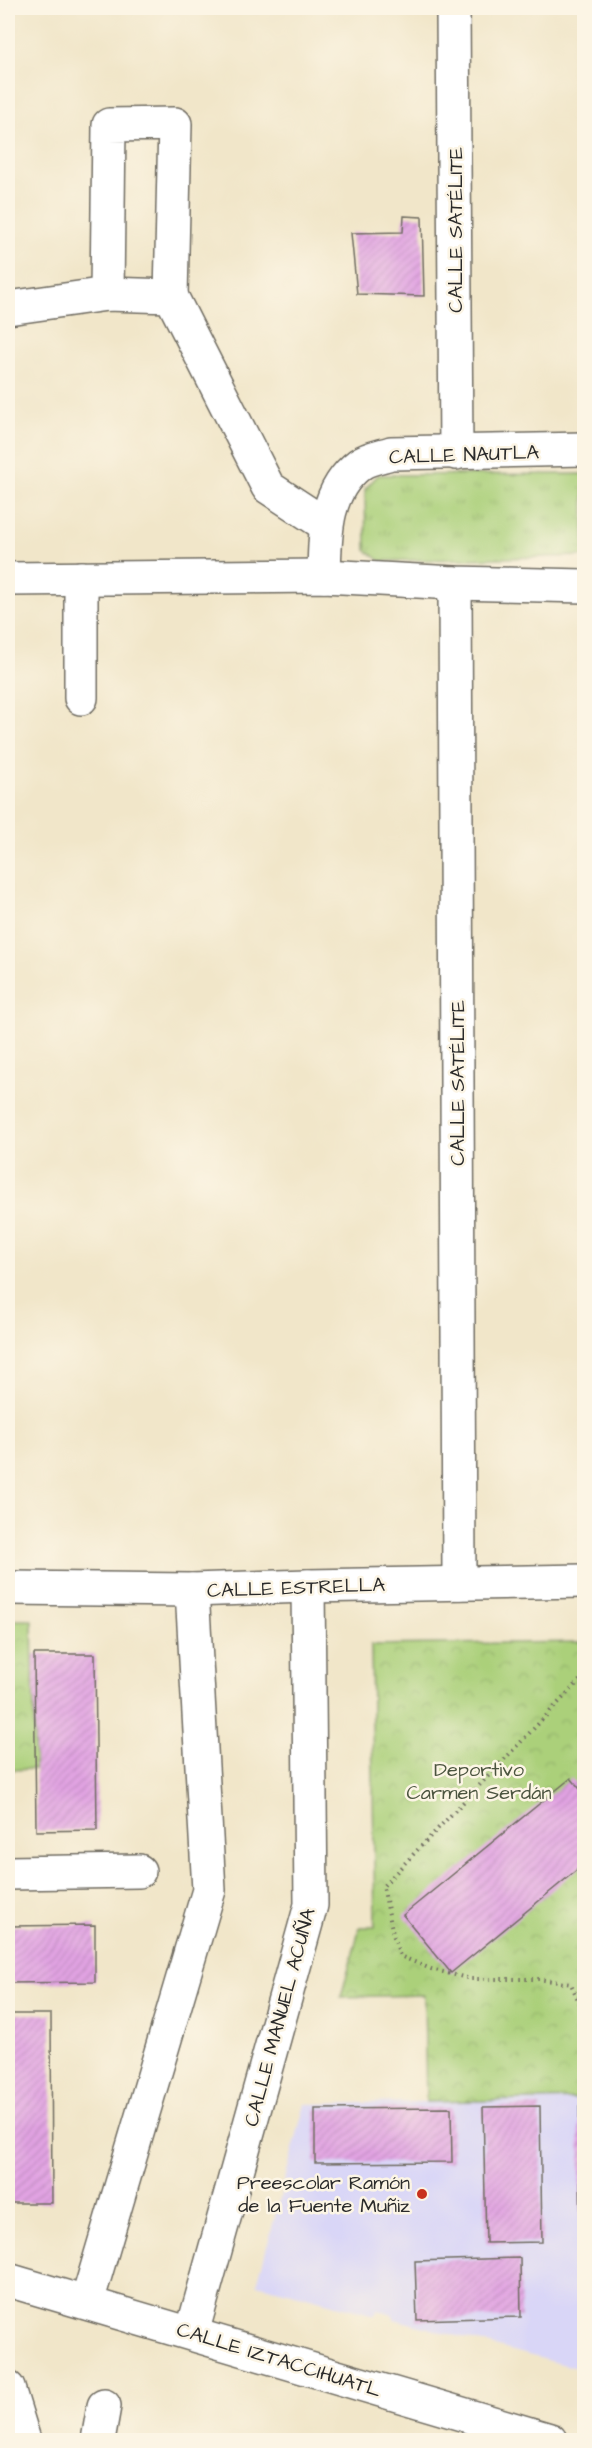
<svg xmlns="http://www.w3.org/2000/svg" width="592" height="2448" viewBox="0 0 592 2448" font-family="'Architects Daughter',sans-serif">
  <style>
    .built { fill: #d9d6f7 }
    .grass { fill: url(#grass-tufts); stroke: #6b7e52; stroke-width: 1.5 }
    .park { fill: url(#park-crowns); stroke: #6b7e52; stroke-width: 1.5 }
    .building { fill: url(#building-hatch) }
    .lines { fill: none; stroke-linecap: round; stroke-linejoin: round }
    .minor-casing { stroke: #706c62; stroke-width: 36 }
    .path { stroke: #706c62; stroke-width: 4; stroke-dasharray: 1.5 4.5; stroke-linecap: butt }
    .minor { stroke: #fff; stroke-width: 33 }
    .poi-dot { fill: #c8321e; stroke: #fcf5e5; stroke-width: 2 }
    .labels { text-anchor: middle; stroke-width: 5; stroke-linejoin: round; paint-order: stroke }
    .street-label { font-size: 20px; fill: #2b2b2b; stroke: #fcf5e5 }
    .park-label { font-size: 20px; fill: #4b543f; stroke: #fcf5e5 }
    .poi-label { font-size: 20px; fill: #2b2b2b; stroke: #fcf5e5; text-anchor: end }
  </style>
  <defs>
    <pattern id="grass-tufts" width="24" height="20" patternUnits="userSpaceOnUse" patternTransform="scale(1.5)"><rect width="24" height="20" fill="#abd07a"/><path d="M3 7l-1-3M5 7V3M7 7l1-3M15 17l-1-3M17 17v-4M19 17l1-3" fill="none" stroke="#93b36a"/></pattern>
    <pattern id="park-crowns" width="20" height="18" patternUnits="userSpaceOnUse" patternTransform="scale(1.5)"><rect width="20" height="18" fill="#abd07a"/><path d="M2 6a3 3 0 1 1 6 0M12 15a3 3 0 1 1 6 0" fill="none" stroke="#93b36a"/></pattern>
    <pattern id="building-hatch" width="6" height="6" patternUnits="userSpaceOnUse" patternTransform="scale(1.5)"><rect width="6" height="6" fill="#e1a3e2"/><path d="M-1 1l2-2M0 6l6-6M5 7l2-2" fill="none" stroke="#c18cc2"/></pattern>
  </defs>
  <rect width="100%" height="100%" fill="#fcf5e5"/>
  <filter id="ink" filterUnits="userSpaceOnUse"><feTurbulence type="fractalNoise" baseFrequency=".0167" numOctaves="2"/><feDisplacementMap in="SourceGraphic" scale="12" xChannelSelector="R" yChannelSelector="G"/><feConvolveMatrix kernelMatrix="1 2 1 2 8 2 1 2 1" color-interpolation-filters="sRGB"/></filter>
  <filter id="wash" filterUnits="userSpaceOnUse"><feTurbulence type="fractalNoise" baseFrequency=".008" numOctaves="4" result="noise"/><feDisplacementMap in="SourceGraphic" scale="24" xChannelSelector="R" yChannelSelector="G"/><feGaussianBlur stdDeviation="1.35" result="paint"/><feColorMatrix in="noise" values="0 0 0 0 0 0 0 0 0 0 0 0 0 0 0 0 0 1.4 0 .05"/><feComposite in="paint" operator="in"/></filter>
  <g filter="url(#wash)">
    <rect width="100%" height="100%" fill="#f1e6c9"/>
    <path class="built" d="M584 2099V2370L394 2319 393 2315 377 2310 375 2315 257 2284 305 2104Z"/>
    <path class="grass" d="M584 474V556L381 561 366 550 365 489 378 475Z"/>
    <g class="park">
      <path d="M8 1620H32L35 1769 8 1770Z"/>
      <path d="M584 1642V2099L426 2102 424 1995 341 1997 360 1927H375L371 1645Z"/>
    </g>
    <g id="blocks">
      <g class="building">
        <path d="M404 216 422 217 424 296 357 294 351 233 403 232Z"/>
        <path d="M34 1654H95L97 1830 36 1831Z"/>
        <path d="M571 1778 584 1794V1864L451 1973 403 1915Z"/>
        <path d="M95 1925V1982L8 1983V1926Z"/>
        <path d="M8 2014H51L52 2203H8Z"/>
        <path d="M540 2106 542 2242 486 2243 483 2107Z"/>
        <path d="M579 2106H584V2237H581Z"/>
        <path d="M451 2108 452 2162 315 2163V2109Z"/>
        <path d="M520 2258 521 2317 417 2320 415 2261Z"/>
      </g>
    </g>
  </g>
  <g filter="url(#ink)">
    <use href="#blocks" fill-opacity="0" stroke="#706c62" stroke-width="1.5"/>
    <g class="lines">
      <defs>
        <g id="minor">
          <path d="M453 8 456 453"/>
          <path d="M107 294 109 125 175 124 171 296"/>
          <path d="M8 308 107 294 171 296 268 487 326 525"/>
          <path d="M324 576C325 536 324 491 360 464 368 458 382 456 391 453L584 449"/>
          <path d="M81 578V698"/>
          <path d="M8 579 324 576 455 583 584 586"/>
          <path d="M455 583 459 1583"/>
          <path d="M8 1588 192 1590 308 1586 584 1581"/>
          <path d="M8 1873 139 1871"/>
          <path d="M8 2280 550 2440"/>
          <path d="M87 2302 209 1890 192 1590"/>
          <path d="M192 2333 311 1905 308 1586"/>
          <path d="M8 2388 24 2440"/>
          <path d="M98 2440 104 2406"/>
        </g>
      </defs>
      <use href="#minor" class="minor-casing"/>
      <path class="path" d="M584 1676 383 1886 393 1934 400 1956 431 1969 471 1979H539L571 1984 581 2006 584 2023"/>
      <use href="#minor" class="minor"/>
    </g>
  </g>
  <circle class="poi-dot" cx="422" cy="2194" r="6"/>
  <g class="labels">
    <g class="street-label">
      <text transform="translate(455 230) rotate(-90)" y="7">CALLE SATÉLITE</text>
      <text transform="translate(464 454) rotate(-2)" y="7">CALLE NAUTLA</text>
      <text transform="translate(457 1083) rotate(-90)" y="7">CALLE SATÉLITE</text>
      <text transform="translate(296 1587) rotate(-2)" y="7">CALLE ESTRELLA</text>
      <text transform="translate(279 2017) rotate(-75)" y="7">CALLE MANUEL ACUÑA</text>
      <text transform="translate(279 2359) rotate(17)" y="7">CALLE IZTACCIHUATL</text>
    </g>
    <g class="park-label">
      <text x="479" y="1776">Deportivo<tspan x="479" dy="23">Carmen Serdán</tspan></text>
    </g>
    <g class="poi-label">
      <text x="410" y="2189">Preescolar Ramón<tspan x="410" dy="23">de la Fuente Muñiz</tspan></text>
    </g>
  </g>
  <rect width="592" height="2448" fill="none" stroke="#fcf5e5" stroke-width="30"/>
</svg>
